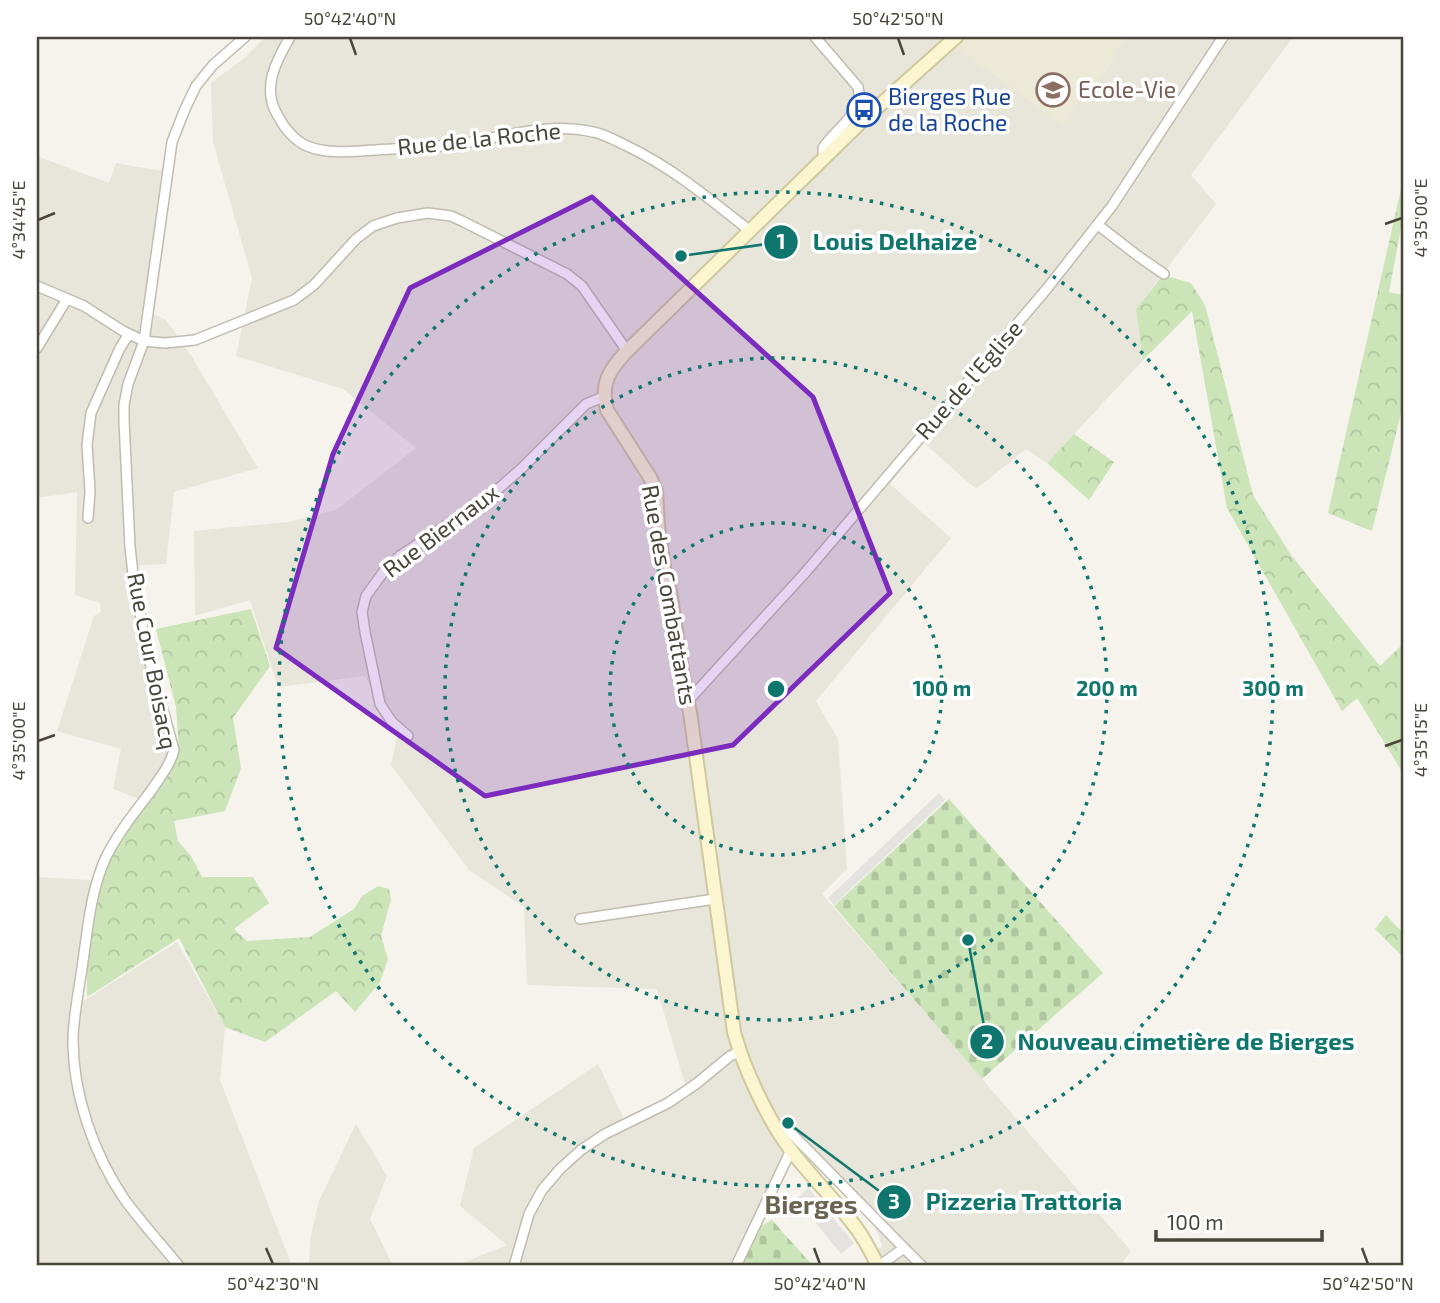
<svg xmlns="http://www.w3.org/2000/svg" width="1440" height="1303" viewBox="0 0 1440 1303" font-family="'Exo 2',sans-serif">
  <style>
    .residential { fill: #e8e5da }
    .education { fill: #ece9d7 }
    .forest { fill: url(#forest-crowns) }
    .cemetery { fill: url(#cemetery-stones) }
    .parking { fill: #e4e3df }
    .lines { fill: none; stroke-linecap: round; stroke-linejoin: round }
    .street-casing { stroke: #c0bcaf; stroke-width: 12 }
    .secondary-casing { stroke: #d0c99f; stroke-width: 16 }
    .street { stroke: #fff; stroke-width: 9 }
    .secondary { stroke: #fbf6cf; stroke-width: 12 }
    .marked { fill: #7b2cbf; fill-opacity: 0.2; stroke: #7b2cbf; stroke-width: 5; stroke-linejoin: round }
    .ticks { fill: none; stroke: #49453a; stroke-width: 2.5 }
    .ring { fill: none; stroke: #0f766e; stroke-width: 3.5; stroke-dasharray: 3.5 7 }
    .labels { text-anchor: middle; stroke-width: 7; stroke-linejoin: round; paint-order: stroke }
    .education-label { font-size: 23px; fill: #785e54; stroke: #fff; text-anchor: start }
    .transit-label { font-size: 23px; fill: #164399; stroke: #fff; text-anchor: start }
    .street-label { font-size: 23px; fill: #49453a; stroke: #fff }
    .quarter-label { font-size: 26px; font-weight: bold; fill: #6b6452; stroke: #fff }
    .centre { fill: #0f766e; stroke: #fff; stroke-width: 3.5 }
    .ring-label { font-size: 21px; text-anchor: middle; font-weight: bold; fill: #0f766e; stroke: #fff; stroke-width: 7; stroke-linejoin: round; paint-order: stroke }
    .leader { fill: none; stroke: #0f766e; stroke-width: 2.5 }
    .callout-dot { fill: #0f766e; stroke: #fff; stroke-width: 2.5 }
    .mark-label { font-size: 21px; text-anchor: middle; font-weight: bold; fill: #fff }
    .callout-label { font-size: 24px; text-anchor: middle; font-weight: bold; fill: #0f766e; stroke: #fff; stroke-width: 7; stroke-linejoin: round; paint-order: stroke }
    .neatline { fill: none; stroke: #49453a; stroke-width: 2.5 }
    .ticks-label { font-size: 18px; text-anchor: middle; fill: #49453a }
  </style>
  <defs>
    <pattern id="forest-crowns" width="20" height="18" patternUnits="userSpaceOnUse" patternTransform="scale(1.75)"><rect width="20" height="18" fill="#cbe5b8"/><path d="M2 6a3 3 0 1 1 6 0M12 15a3 3 0 1 1 6 0" fill="none" stroke="#b0c69f"/></pattern>
    <pattern id="cemetery-stones" width="16" height="16" patternUnits="userSpaceOnUse" patternTransform="scale(1.75)"><rect width="16" height="16" fill="#cbe5b8"/><path d="M2 7V4a2 2 0 0 1 4 0v3zM10 15v-3a2 2 0 0 1 4 0v3z" fill="#b0c69f"/></pattern>
  </defs>
  <rect width="100%" height="100%" fill="#f5f3ec"/>
  <g class="residential">
    <path d="M265 37H1293L1191 175 1216 204 1136 309 1143 360 1047 463 1026 449 976 489 924 443 890 484 951 538 816 701 838 739 847 869 822 894 1131 1251 1120 1266H863L882 1246 872 1218 795 1141 758 1229 738 1266H455L507 1245 460 1206 474 1148 598 1064 624 1119 686 1088 657 989 527 985 524 907 469 870 391 765 397 736 365 676 278 687 250 600 195 616 194 531 288 522 336 510 416 448 343 389 236 356 252 278 213 142 211 83 242 60Z"/>
    <path d="M37 156 109 183 116 163 162 171 143 309 166 320 192 357 258 468 174 492 166 564 128 566 139 645 168 745 166 761 139 799 113 789 121 749 57 731 94 616 101 612 100 603 75 595 77 492 37 498Z"/>
    <path d="M37 877 91 880 72 1008 177 942 225 1027 220 1080 292 1266H37V956L39 955 37 932Z"/>
    <path d="M356 1124 387 1176 370 1219 393 1266H309L311 1235 319 1201Z"/>
  </g>
  <path class="education" d="M964 37H1128L1114 53 1118 57 1080 101 1063 125 954 46Z"/>
  <g class="forest">
    <path d="M1403 180V218L1389 292 1403 295V405L1372 531 1328 513Z"/>
    <path d="M1163 275 1191 283 1205 305 1253 495 1291 555 1380 666 1403 644V773L1357 698 1342 711 1227 508 1192 311 1143 360 1136 309Z"/>
    <path d="M1074 434 1114 462 1089 500 1047 463Z"/>
    <path d="M251 609 270 666 233 718 241 768 225 811 174 821 178 841 191 856 202 877H253L269 903 234 929 247 941 310 937 354 909 362 896 378 886 389 889 391 899 381 936 388 959 380 982 355 1012 336 991 265 1042 225 1027 179 938 87 997V934L96 885 123 827 179 748 176 707 156 629Z"/>
    <path d="M1386 915 1403 933V957L1375 929Z"/>
  </g>
  <g class="cemetery">
    <path d="M949 799 1103 973 982 1079 834 906Z"/>
    <path d="M772 1220 813 1266H741L761 1226Z"/>
  </g>
  <g class="parking">
    <path d="M939 793 945 800 834 905 828 898Z"/>
    <path d="M808 1188 854 1243 841 1254 798 1201 799 1197Z"/>
  </g>
  <g class="lines">
    <defs>
      <g id="street">
        <path d="M290 37C276 61 261 89 278 116 284 128 295 141 307 146 329 155 354 151 376 150 401 148 426 148 451 145 499 139 544 121 593 132 605 134 616 141 627 146 673 168 711 200 750 231"/>
        <path d="M815 37 858 87C865 112 835 129 823 148V152L826 157"/>
        <path d="M1098 225 1138 256 1164 274"/>
        <path d="M37 286 84 306 123 331 144 341 165 343 195 340 294 300 314 285 356 239 373 226 397 218 428 213 451 216 462 221 567 274 582 286 627 351"/>
        <path d="M37 348 67 299"/>
        <path d="M88 518 90 491 87 445 91 413 120 348 129 334"/>
        <path d="M687 702 804 574 1045 291 1112 206 1223 37"/>
        <path d="M408 736 392 722 380 704 365 632 362 612 366 596 387 567 401 555 458 518 497 490 522 468 586 404 603 397"/>
        <path d="M580 919 715 899"/>
        <path d="M779 1134 784 1133 792 1134 904 1248"/>
        <path d="M179 1266C161 1244 142 1223 125 1200 94 1155 73 1095 73 1040 73 1017 80 985 83 961 88 926 91 890 106 857 118 833 135 812 151 791 160 777 170 766 174 750L147 652 133 574 130 547 124 421V405L128 384 144 341 172 142 185 109 196 86 213 65 245 37"/>
        <path d="M514 1266 529 1214 542 1190 560 1169 581 1150 605 1134 668 1103 696 1084 730 1056 739 1052"/>
        <path d="M736 1266 791 1150"/>
        <path d="M879 1266 904 1248 922 1266"/>
      </g>
      <path id="secondary" d="M878 1266C870 1250 862 1234 850 1220 831 1196 809 1174 790 1149 768 1120 744 1069 734 1032L690 712 685 690 670 591 665 574 658 526 656 491 651 479 607 410C600 384 609 370 627 351L861 122 956 37"/>
    </defs>
    <use href="#street" class="street-casing"/>
    <use href="#secondary" class="secondary-casing"/>
    <use href="#street" class="street"/>
    <use href="#secondary" class="secondary"/>
  </g>
  <path class="marked" d="M592 197 813 397 890 593 733 745 485 796 276 648 333 454 410 288Z"/>
  <path class="ticks" d="M350 38 356 55M898 38 904 55M38 220 55 213M1385 224 1402 218M38 741 55 735M1385 746 1402 740M266 1248 273 1264M814 1248 820 1264M1362 1248 1368 1264"/>
  <g class="ring">
    <circle cx="776" cy="689" r="166"/>
    <circle cx="776" cy="689" r="331"/>
    <circle cx="776" cy="689" r="497"/>
  </g>
  <defs>
    <symbol id="school-ring" viewBox="-11 -11 22 22"><circle r="9.5" fill="#fff" stroke="#8d6e63" stroke-width="1.5"/><path d="M0-5L7-2L0 1L-7-2ZM-4 1L0 2.5L4 1V4Q0 6-4 4Z" fill="#8d6e63"/></symbol>
    <symbol id="bus-ring" viewBox="-11 -11 22 22"><circle r="9.5" fill="#fff" stroke="#1a4fb4" stroke-width="1.5"/><path d="M-5-6H5V4H4V6H2V4H-2V6H-4V4H-5ZM-3.5-4V0h7V-4ZM-3.5 1.2v1.5H-2V1.2ZM2 1.2v1.5H3.5V1.2Z" fill="#1a4fb4"/></symbol>
  </defs>
  <g fill-rule="evenodd">
    <use href="#school-ring" x="1034" y="71" width="38" height="38"/>
    <use href="#bus-ring" x="845" y="91" width="38" height="38"/>
  </g>
  <g class="labels">
    <g class="education-label">
      <text x="1078" y="98">Ecole-Vie</text>
    </g>
    <g class="transit-label">
      <text x="888" y="105">Bierges Rue<tspan x="888" dy="26">de la Roche</tspan></text>
    </g>
    <g class="street-label">
      <text transform="translate(479 139) rotate(-6)" y="8">Rue de la Roche</text>
      <text transform="translate(969 380) rotate(-49)" y="8">Rue de l'Eglise</text>
      <text transform="translate(441 531) rotate(-37)" y="8">Rue Biernaux</text>
      <text transform="translate(669 595) rotate(80)" y="8">Rue des Combattants</text>
      <text transform="translate(152 661) rotate(79)" y="8">Rue Cour Boisacq</text>
    </g>
    <g class="quarter-label">
      <text x="811" y="1214">Bierges</text>
    </g>
  </g>
  <circle cx="776" cy="689" r="10" class="centre"/>
  <g class="ring-label">
    <text x="942" y="696">100 m</text>
    <text x="1107" y="696">200 m</text>
    <text x="1273" y="696">300 m</text>
  </g>
  <path class="leader" d="M681 256L781 242M968 940L987 1042M788 1123L894 1202"/>
  <g class="callout-dot">
    <circle cx="681" cy="256" r="7"/>
    <circle cx="968" cy="940" r="7"/>
    <circle cx="788" cy="1123" r="7"/>
    <circle cx="781" cy="242" r="18"/>
    <circle cx="987" cy="1042" r="18"/>
    <circle cx="894" cy="1202" r="18"/>
  </g>
  <g class="mark-label">
    <text x="781" y="249">1</text>
    <text x="987" y="1049">2</text>
    <text x="894" y="1209">3</text>
  </g>
  <g class="callout-label">
    <text x="895" y="250">Louis Delhaize</text>
    <text x="1186" y="1050">Nouveau cimetière de Bierges</text>
    <text x="1024" y="1210">Pizzeria Trattoria</text>
  </g>
  <rect width="1440" height="1303" fill="none" stroke="#ffffff" stroke-width="77"/>
  <path d="M1156 1230v10h166v-10" fill="none" stroke="#49453a" stroke-width="3.5"/>
  <text x="1167" y="1230" font-size="21" fill="#49453a" stroke="#ffffff" stroke-width="5" paint-order="stroke">100 m</text>
  <rect x="38" y="38" width="1364" height="1226" class="neatline"/>
  <g class="ticks-label">
    <text x="350" y="25">50°42'40"N</text>
    <text x="898" y="25">50°42'50"N</text>
    <text transform="translate(1421 218) rotate(-90)" y="6">4°35'00"E</text>
    <text transform="translate(19 220) rotate(-90)" y="6">4°34'45"E</text>
    <text transform="translate(1421 740) rotate(-90)" y="6">4°35'15"E</text>
    <text transform="translate(19 741) rotate(-90)" y="6">4°35'00"E</text>
    <text x="273" y="1290">50°42'30"N</text>
    <text x="820" y="1290">50°42'40"N</text>
    <text x="1368" y="1290">50°42'50"N</text>
  </g>
</svg>
